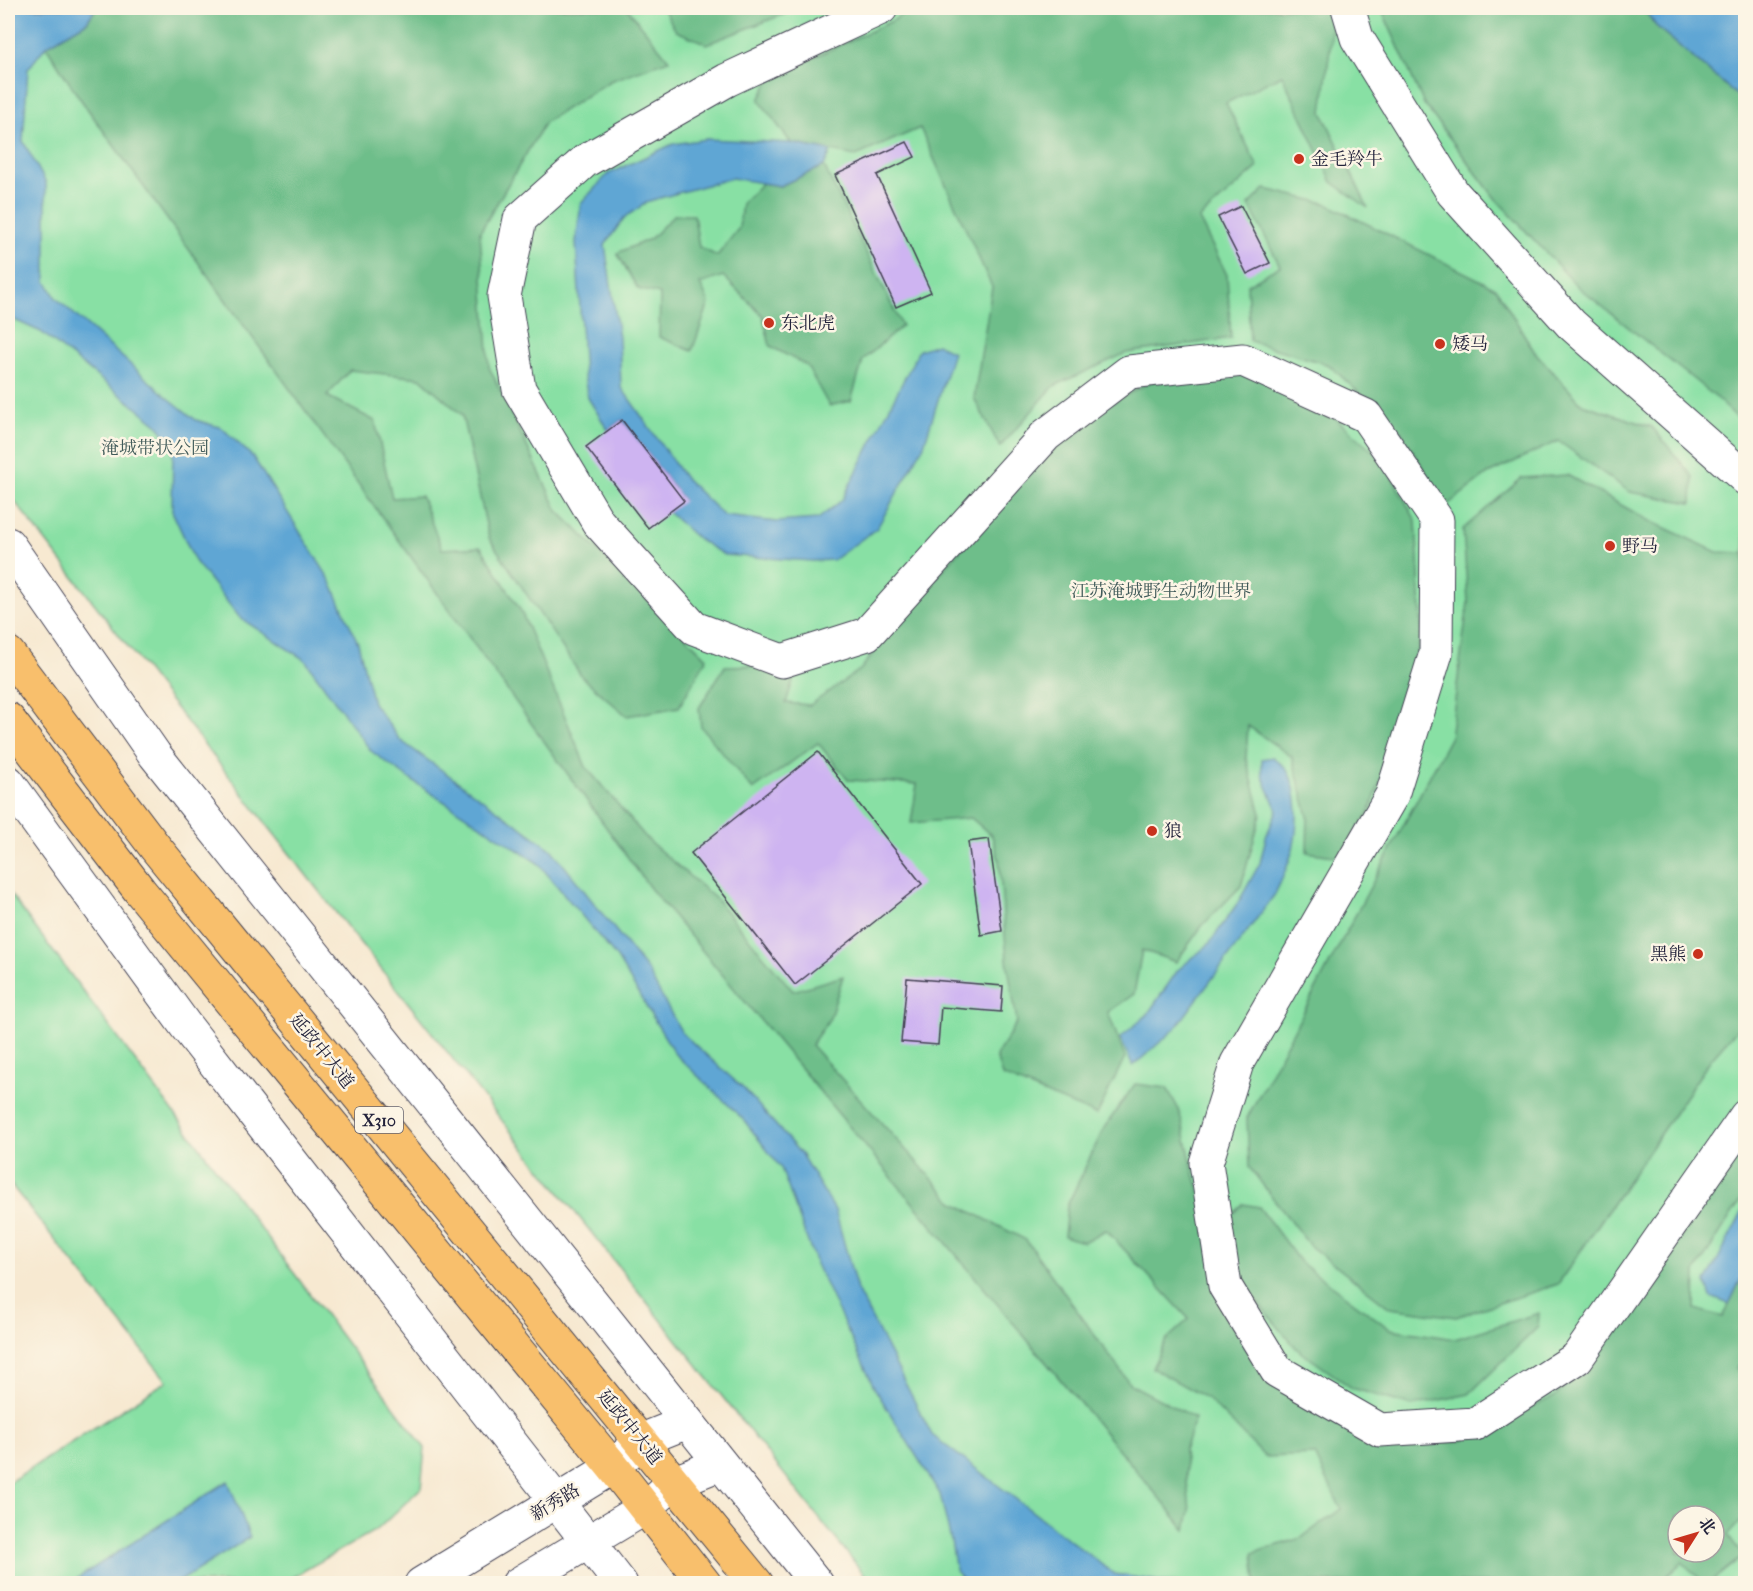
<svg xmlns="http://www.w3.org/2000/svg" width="1753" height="1591" viewBox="0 0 1753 1591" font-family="'IM FELL French Canon','Noto Serif SC',serif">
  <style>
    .green { fill: #88e0a4; stroke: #558170; stroke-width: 1.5; fill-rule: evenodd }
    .forest { fill: #6ebe8a; stroke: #487062; stroke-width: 1.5; fill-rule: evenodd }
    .water { fill: #5ea6d4; stroke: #406488; stroke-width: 1.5 }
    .building { fill: #ceb4f1 }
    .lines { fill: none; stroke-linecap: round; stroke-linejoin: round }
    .minor-casing { stroke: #424052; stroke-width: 35 }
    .major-casing { stroke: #424052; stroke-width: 35 }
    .minor { stroke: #fff; stroke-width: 33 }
    .major { stroke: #f8bf6c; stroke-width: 33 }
    .poi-dot { fill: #c8321e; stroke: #fcf5e5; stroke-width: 2 }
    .labels { text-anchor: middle; stroke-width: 5; stroke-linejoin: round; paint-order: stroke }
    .shield { fill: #fcf5e5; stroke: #63616e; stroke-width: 1.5 }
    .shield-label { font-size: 16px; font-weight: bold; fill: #22223b }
    .poi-label { font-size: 18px; fill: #22223b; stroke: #fcf5e5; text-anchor: start }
    .park-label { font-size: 18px; fill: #415b5a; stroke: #fcf5e5 }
    .street-label { font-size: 18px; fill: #22223b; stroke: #fcf5e5 }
  </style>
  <rect width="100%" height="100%" fill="#fcf5e5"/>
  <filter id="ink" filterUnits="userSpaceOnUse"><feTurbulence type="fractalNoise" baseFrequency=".0167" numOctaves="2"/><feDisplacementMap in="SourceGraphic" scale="12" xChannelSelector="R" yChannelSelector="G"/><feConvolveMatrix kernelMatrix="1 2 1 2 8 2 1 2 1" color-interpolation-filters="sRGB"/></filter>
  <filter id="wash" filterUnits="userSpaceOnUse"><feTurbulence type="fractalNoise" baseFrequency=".008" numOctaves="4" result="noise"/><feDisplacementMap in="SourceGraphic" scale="24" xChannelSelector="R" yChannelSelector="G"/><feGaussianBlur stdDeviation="1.35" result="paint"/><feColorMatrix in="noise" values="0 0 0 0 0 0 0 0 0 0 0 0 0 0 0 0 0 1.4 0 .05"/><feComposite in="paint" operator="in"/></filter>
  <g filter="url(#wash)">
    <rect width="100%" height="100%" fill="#f7e9d1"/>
    <g class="green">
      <path d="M8 8H1745V1583H871L318 890 8 493ZM1678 1516H1714V1552H1678Z"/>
      <path d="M8 891 425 1448 421 1488 378 1529 282 1583H8V1483L167 1381 8 1181Z"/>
    </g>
    <g class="forest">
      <path d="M96 8H627L669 60 610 81 545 122 480 232 489 367 558 511 707 658 679 707 627 716 582 677 489 538 462 415 420 378 350 370 327 396 375 421 392 498 421 496 442 549 481 547 521 611 586 767 649 841 716 899 793 991 843 976 830 1018 811 1045 954 1203 1026 1240 1130 1384 1195 1418 1184 1451 1190 1511 1186 1530 650 888 76 93 46 46 87 22Z"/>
      <path d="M663 8H800L707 44 676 31Z"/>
      <path d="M909 8H1331V40L1322 112 1368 208 1332 182 1282 75 1226 103 1258 167 1199 219 1227 275 1231 338 1126 353 1054 386 1000 447 974 398 992 287 920 128 856 156 791 143 759 100 771 77 894 20Z"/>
      <path d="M1381 8H1643L1656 26 1745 102V425L1713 395 1578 287 1495 198 1424 104Z"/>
      <path d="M824 166 902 326 863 360 851 401 829 406 807 366 770 346 763 316 723 276 700 284 709 303 692 351 659 337 660 294 638 289 617 253 650 239 674 215H694L699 247 717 256 739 228 742 203 762 183 780 186Z"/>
      <path d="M1265 189 1325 203 1496 288 1534 351 1582 404 1652 427 1693 477 1692 503 1630 492 1558 441 1488 474 1446 506 1401 432 1329 365 1250 341 1247 285 1280 266 1249 205Z"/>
      <path d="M1246 370 1317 402 1382 459 1416 521 1422 631 1405 712 1370 811 1340 857 1307 852 1308 816 1292 757 1248 726 1246 758 1261 814 1241 886 1202 926 1176 962 1142 950 1134 994 1108 1012 1125 1057 1097 1115 1002 1076 996 1056 1017 1022 1007 960 999 860 992 836 971 818 911 823 917 784 848 780 818 743 753 790 701 727 699 708 725 666 769 665 794 677 786 703 810 705 861 669 895 624 1072 424 1152 381Z"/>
      <path d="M1567 475 1650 521 1717 552 1745 553V1020L1711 1059 1558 1284 1456 1317 1390 1308 1310 1246 1249 1167 1247 1118 1450 738 1468 602 1463 529 1522 478Z"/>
      <path d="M1135 1084 1167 1088 1179 1110 1195 1177 1250 1346 1294 1401 1377 1447 1460 1441 1554 1397 1612 1336 1745 1142V1193L1696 1271 1695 1309 1723 1317 1745 1270V1361L1736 1368 1745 1381V1516L1728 1535 1743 1556 1709 1583H1704L1682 1562 1660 1583H1256L1253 1553 1301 1538 1341 1509 1315 1455 1265 1457 1208 1399 1152 1368 1166 1340 1189 1319 1106 1230 1083 1242 1064 1236 1067 1206 1104 1128ZM1678 1516H1714V1552H1678Z"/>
      <path d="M1243 1204 1259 1207 1300 1262 1390 1329 1455 1339 1539 1313 1538 1327 1469 1394 1412 1406 1352 1388 1297 1349 1247 1290 1229 1242 1230 1217Z"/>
    </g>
    <g class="water">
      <path d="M8 8H96L87 22 46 46 28 69 23 141 46 183V281L56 298 167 397 196 420 222 428 253 457 330 580 358 643 373 703 400 740 551 849 647 970 682 1033 745 1090 801 1154 835 1210 857 1290 932 1435 1114 1574 1172 1583H967L956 1571 951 1541 940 1494 875 1389 816 1264 781 1168 743 1119 675 1054 617 958 538 863 411 780 371 751 305 660 240 618 195 561 172 511 173 447 157 424 41 332 8 317Z"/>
      <path d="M1643 8H1745V102L1656 26Z"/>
      <path d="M706 139 791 143 831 151 824 166 780 186 732 178 649 201 624 218 605 245 619 338 621 387 684 477 724 516 777 522 818 519 842 500 919 350 937 344 953 352 924 445 877 528 833 560 812 561 724 555 698 539 668 512 683 500 622 420 608 430 588 398 584 376 576 242 581 203 608 174 673 144Z"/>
      <path d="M1273 757C1277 761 1283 765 1286 769 1293 778 1295 790 1296 800 1300 837 1291 861 1275 894L1175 1029 1133 1066 1120 1038 1147 1015 1178 970 1209 944 1239 901 1260 863 1266 837 1277 810 1262 775V759Z"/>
      <path d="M1745 1207V1270L1729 1304 1711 1297 1706 1282Z"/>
      <path d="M228 1481 250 1537 177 1583H70Z"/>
    </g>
    <g id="blocks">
      <g class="building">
        <path d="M907 142 915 157 877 175 931 292 896 307 835 175Z"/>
        <path d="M1241 206 1270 263 1247 274 1218 217Z"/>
        <path d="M622 420 684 501 648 528 586 447Z"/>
        <path d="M818 752 922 884 795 985 691 853Z"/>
        <path d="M989 839 1002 931 981 935 968 842Z"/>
        <path d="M907 978 1003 986 1001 1012 941 1007 938 1045 901 1042Z"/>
      </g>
    </g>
  </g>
  <g filter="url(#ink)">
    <use href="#blocks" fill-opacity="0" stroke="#424052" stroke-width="1.5"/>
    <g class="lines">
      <defs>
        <g id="minor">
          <path d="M881 8 727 80 585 161 520 219 504 296 519 389 598 522 694 628 782 661 867 634 1046 435 1129 372 1243 360 1366 416 1437 520 1436 653 1392 795 1237 1063 1206 1163 1225 1286 1277 1371 1380 1430 1475 1424 1577 1358 1746 1116"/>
          <path d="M1348 8 1357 38 1453 193 1571 324 1746 479"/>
          <path d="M8 544 155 755 817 1584"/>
          <path d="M8 782 185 1025 621 1584"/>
          <path d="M421 1584 613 1467 642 1440 687 1422"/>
          <path d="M518 1584 645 1508 675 1482 720 1464"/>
        </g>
        <g id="major">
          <path d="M8 653 155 847 757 1584"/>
          <path d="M8 719 140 891 613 1467 705 1584"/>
        </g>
      </defs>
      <use href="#minor" class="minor-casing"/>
      <use href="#major" class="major-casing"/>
      <use href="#minor" class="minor"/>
      <use href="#major" class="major"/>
    </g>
  </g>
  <g class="poi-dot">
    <circle cx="1299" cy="159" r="6"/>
    <circle cx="769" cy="323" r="6"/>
    <circle cx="1440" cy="344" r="6"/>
    <circle cx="1610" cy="546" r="6"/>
    <circle cx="1152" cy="831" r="6"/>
    <circle cx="1698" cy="954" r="6"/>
  </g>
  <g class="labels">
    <rect class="shield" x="355" y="1107" width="48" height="26" rx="4.5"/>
    <g class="shield-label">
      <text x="379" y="1126">X310</text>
    </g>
    <g class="poi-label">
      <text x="1311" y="165">金毛羚牛</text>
      <text x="781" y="329">东北虎</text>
      <text x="1452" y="350">矮马</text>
      <text x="1622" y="552">野马</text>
      <text x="1164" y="837">狼</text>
      <text x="1686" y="960" text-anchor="end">黑熊</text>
    </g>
    <g class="park-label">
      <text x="155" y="454">淹城带状公园</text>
      <text x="1161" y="597">江苏淹城野生动物世界</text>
    </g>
    <g class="street-label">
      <text transform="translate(322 1051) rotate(51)" y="6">延政中大道</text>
      <text transform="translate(630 1427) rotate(51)" y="6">延政中大道</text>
      <text transform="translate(555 1502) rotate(-31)" y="6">新秀路</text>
    </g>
  </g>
  <rect width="1753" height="1591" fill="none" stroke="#fcf5e5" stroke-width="30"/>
  <g transform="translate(1696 1534) rotate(53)"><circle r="28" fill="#fcf5e5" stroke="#a5a1a1" stroke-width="1.5"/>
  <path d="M0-4.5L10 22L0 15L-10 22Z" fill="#c8321e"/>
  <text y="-9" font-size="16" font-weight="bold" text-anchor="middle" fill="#22223b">北</text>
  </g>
</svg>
